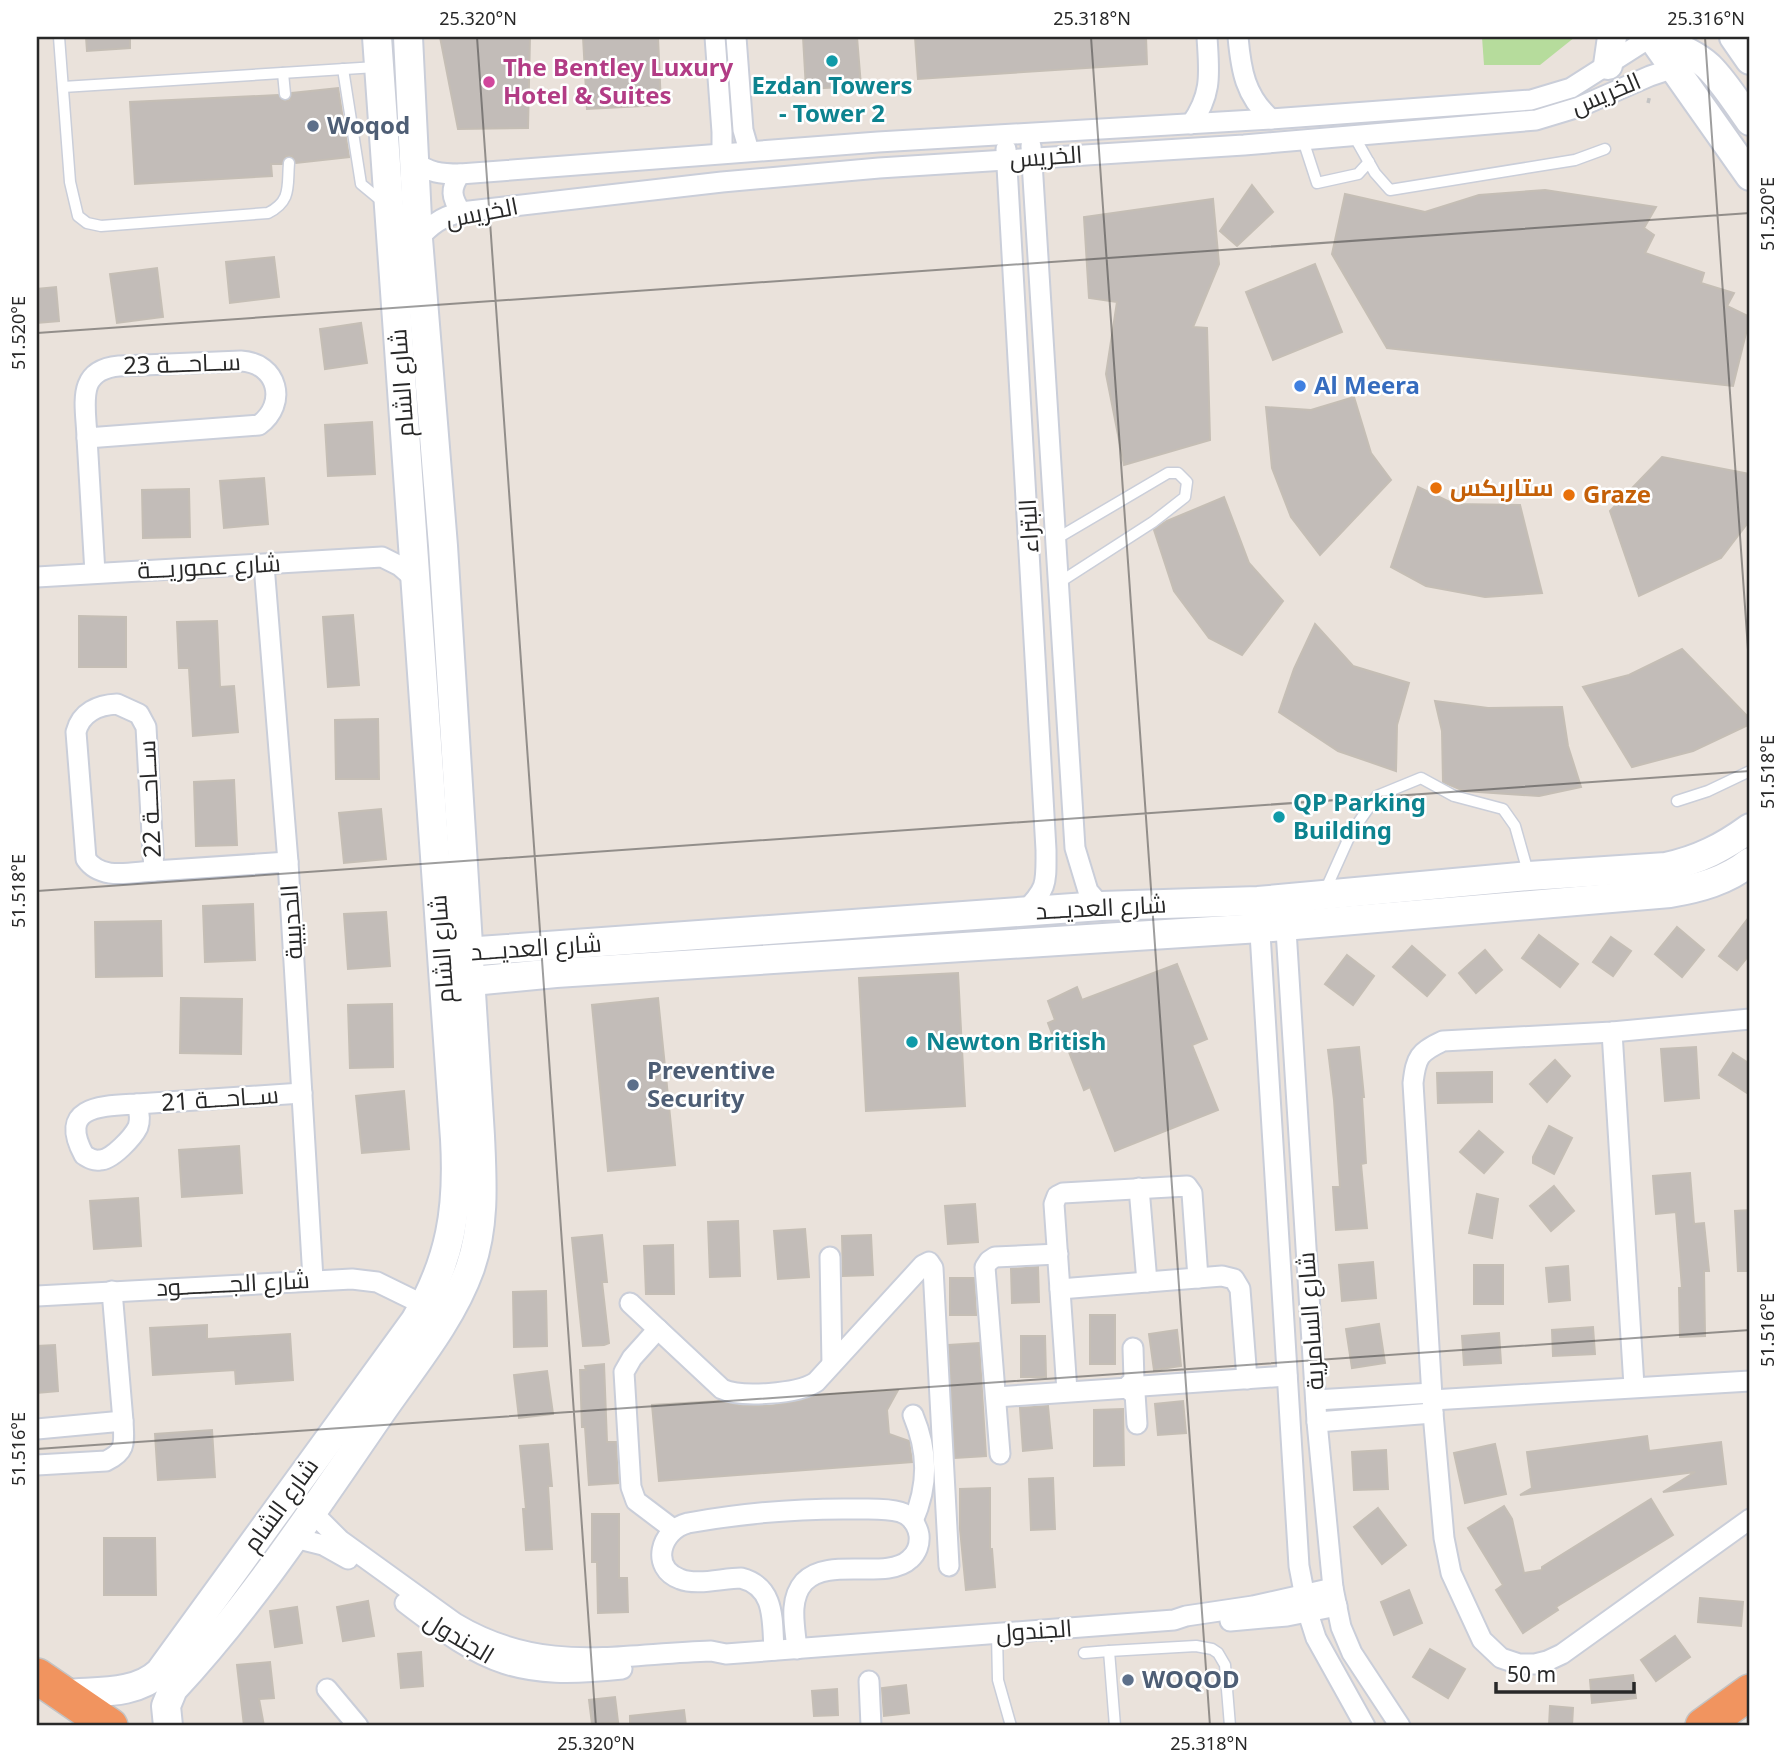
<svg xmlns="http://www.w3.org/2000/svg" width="1787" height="1763" viewBox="0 0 1787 1763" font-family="'Noto Sans',Cairo,sans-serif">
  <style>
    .green { fill: #b6dc9c }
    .building { fill: #c2bcb8; stroke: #c5beb5; stroke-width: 2 }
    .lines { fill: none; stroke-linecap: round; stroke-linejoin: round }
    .lane-casing { stroke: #caced9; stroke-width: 13 }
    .street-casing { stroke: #caced9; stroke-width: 23 }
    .secondary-casing { stroke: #caced9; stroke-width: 32 }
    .highway-casing { stroke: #c3c3c3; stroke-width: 38 }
    .path { stroke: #c3c3c3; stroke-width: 3.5; stroke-dasharray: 5 3.5; stroke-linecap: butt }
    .lane { stroke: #fff; stroke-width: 10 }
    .street { stroke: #fff; stroke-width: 19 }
    .secondary { stroke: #fff; stroke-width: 28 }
    .highway { stroke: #f1945f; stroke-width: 35 }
    .ticks { fill: none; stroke: #282828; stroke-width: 2; stroke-opacity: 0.45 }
    .culture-dot { fill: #0f9aa8; stroke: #fff; stroke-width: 2.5 }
    .hotel-dot { fill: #d1479c; stroke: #fff; stroke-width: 2.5 }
    .service-dot { fill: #5c6f8a; stroke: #fff; stroke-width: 2.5 }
    .shop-dot { fill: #3f7fe0; stroke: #fff; stroke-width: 2.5 }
    .food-dot { fill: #e8710a; stroke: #fff; stroke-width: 2.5 }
    .labels { text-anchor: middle; stroke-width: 5; stroke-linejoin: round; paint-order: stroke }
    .hotel-label { font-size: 24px; font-weight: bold; fill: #b23c85; stroke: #fff; text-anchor: start }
    .culture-label { font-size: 24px; font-weight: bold; fill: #0d838f; stroke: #fff; text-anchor: start }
    .street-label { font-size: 24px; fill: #282828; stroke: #fff }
    .service-label { font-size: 24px; font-weight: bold; fill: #4e5e75; stroke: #fff; text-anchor: start }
    .shop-label { font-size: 24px; font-weight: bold; fill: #366cbe; stroke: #fff; text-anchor: start }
    .food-label { font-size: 24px; font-weight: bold; fill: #c56008; stroke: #fff; text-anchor: start }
    .neatline { fill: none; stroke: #282828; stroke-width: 2.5 }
    .ticks-label { font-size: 18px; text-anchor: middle; fill: #282828 }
  </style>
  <rect width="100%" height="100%" fill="#eae2db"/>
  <path class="green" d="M1482 37H1575L1540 65H1484Z"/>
  <g class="building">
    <path d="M86 37H130V48L87 51Z"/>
    <path d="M440 37H530L528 128 458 129Z"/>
    <path d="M583 37H658L661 105 587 109Z"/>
    <path d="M803 37H857L861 86 806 89Z"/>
    <path d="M915 37H1146L1147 64 918 79Z"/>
    <path d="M338 88 349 157 296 163 292 156H286L282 164H271L272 176 135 184 130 102 278 95 285 101 290 100 292 93Z"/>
    <path d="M1252 185 1273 212 1237 246 1220 231Z"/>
    <path d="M1545 190 1656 207 1644 228 1654 235 1645 253 1704 273 1701 283 1734 293 1727 306 1750 317 1733 386 1387 348 1332 254 1345 194 1425 212 1479 195Z"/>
    <path d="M1213 199 1219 264 1193 327 1207 328 1210 440 1124 465 1106 374 1117 302 1089 298 1084 217Z"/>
    <path d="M274 257 279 297 230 303 226 262Z"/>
    <path d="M1315 264 1342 332 1273 360 1246 292Z"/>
    <path d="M157 268 163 317 117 323 110 274Z"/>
    <path d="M56 287 59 321 37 323V289Z"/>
    <path d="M361 323 367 363 325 369 320 329Z"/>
    <path d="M1354 397 1371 453 1391 480 1320 555 1291 517 1272 468 1266 407 1311 410Z"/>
    <path d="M372 422 375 474 328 476 325 425Z"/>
    <path d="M1662 457 1750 474V520L1721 558 1639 596 1610 511Z"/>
    <path d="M264 478 268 524 224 528 220 481Z"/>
    <path d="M1418 487 1454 504 1520 505 1542 593 1485 597 1426 586 1391 567Z"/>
    <path d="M189 489 190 537 143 538 142 490Z"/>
    <path d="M1224 497 1249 563 1283 601 1242 655 1209 638 1174 591 1154 530 1167 521Z"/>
    <path d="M353 615 359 685 328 687 323 617Z"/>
    <path d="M79 616 126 617V667H79Z"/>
    <path d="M217 621 220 687 234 686 238 732 193 736 189 668H179L177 622Z"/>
    <path d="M1315 624 1353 666 1409 683 1397 725 1396 771 1338 751 1279 712 1294 669Z"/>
    <path d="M1682 649 1750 719V724L1693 751 1632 767 1583 687 1629 675Z"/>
    <path d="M1435 701 1488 708 1562 707 1568 746 1581 787 1539 796 1464 791 1443 782 1442 731Z"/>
    <path d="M378 719 379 779H336L335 720Z"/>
    <path d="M234 780 237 845 196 846 194 782Z"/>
    <path d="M381 809 386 859 344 863 339 813Z"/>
    <path d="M253 904 255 960 205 962 203 906Z"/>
    <path d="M386 912 390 966 348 969 344 914Z"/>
    <path d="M1750 916V954L1737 970 1719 956Z"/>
    <path d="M161 921 162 976 96 977 95 922Z"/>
    <path d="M1677 927 1704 950 1682 977 1655 954Z"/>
    <path d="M1539 935 1578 964 1560 987 1522 958Z"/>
    <path d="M1611 937 1631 951 1613 976 1593 962Z"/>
    <path d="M1412 946 1445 975 1427 996 1393 967Z"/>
    <path d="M1485 950 1502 970 1476 993 1459 973Z"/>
    <path d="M1347 955 1374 976 1353 1005 1325 984Z"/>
    <path d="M1177 964 1207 1039 1192 1045 1218 1110 1115 1151 1090 1087 1084 1090 1063 1037 1054 1039 1048 1023 1055 1020 1048 1001 1077 987 1082 1000Z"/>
    <path d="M958 973 965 1106 866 1111 859 978Z"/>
    <path d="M181 998 242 999 241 1054 180 1053Z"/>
    <path d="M658 998 675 1165 608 1171 592 1005Z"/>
    <path d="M392 1004 393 1067 350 1068 348 1005Z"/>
    <path d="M1359 1047 1364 1097H1362L1366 1163 1361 1164 1367 1228 1336 1230 1333 1187H1340L1334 1100 1328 1050Z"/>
    <path d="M1696 1047 1699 1098 1665 1101 1661 1049Z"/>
    <path d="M1733 1053 1750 1064V1095L1719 1075Z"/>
    <path d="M1555 1060 1570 1076 1547 1102 1530 1084Z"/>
    <path d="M1492 1072V1102L1438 1103 1437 1073Z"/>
    <path d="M404 1091 409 1149 362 1153 356 1096Z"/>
    <path d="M1549 1126 1572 1138 1554 1174 1533 1163V1157Z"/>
    <path d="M1479 1131 1503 1152 1484 1173 1460 1152Z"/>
    <path d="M239 1146 242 1193 182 1197 179 1150Z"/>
    <path d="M1690 1173 1694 1224 1704 1223 1709 1271H1704L1705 1336 1680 1337 1679 1288H1682L1676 1212 1656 1214 1653 1176Z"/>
    <path d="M1554 1186 1574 1211 1551 1231 1530 1206Z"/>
    <path d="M1477 1194 1498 1199 1492 1238 1469 1233Z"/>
    <path d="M138 1198 141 1246 94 1249 90 1201Z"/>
    <path d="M975 1204 978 1242 948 1244 945 1206Z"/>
    <path d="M1750 1210V1271H1738L1735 1211Z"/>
    <path d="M738 1221 740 1276 710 1277 708 1222Z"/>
    <path d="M805 1229 809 1277 778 1279 774 1231Z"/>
    <path d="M602 1235 607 1282H602L609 1343 604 1345 583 1346 572 1238Z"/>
    <path d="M871 1235 873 1275 843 1276 842 1236Z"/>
    <path d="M673 1245 674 1294H646L644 1246Z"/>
    <path d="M1373 1262 1376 1298 1342 1301 1339 1265Z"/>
    <rect x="1474" y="1265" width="29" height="39"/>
    <path d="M1568 1266 1570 1300 1549 1302 1546 1268Z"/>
    <path d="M1038 1267 1039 1302 1012 1303 1011 1269Z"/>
    <path d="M950 1278H974L976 1315H950Z"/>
    <path d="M546 1291 547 1346 514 1347 513 1292Z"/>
    <rect x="1090" y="1315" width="25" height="49"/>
    <path d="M1379 1324 1385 1363 1352 1368 1346 1329Z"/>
    <path d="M207 1325V1339L290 1334 293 1380 236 1384 235 1370 153 1375 150 1328Z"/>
    <path d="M1593 1327 1595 1354 1553 1356 1552 1330Z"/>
    <path d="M1177 1330 1181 1366 1154 1370 1149 1334Z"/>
    <path d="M1499 1333 1501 1363 1464 1365 1462 1336Z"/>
    <path d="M1021 1336H1045L1046 1377H1021Z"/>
    <path d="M979 1343 986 1456 955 1458 949 1345Z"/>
    <path d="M55 1345 58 1391 37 1393V1346Z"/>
    <path d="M604 1364 607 1442H616L618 1483 589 1485 585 1427H582L580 1370H586L585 1366Z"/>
    <path d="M547 1371 553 1414 519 1418 514 1375Z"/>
    <path d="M898 1390 887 1410 889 1434 909 1441 912 1462 659 1481 652 1405 720 1401 742 1406H770L799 1401 818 1395Z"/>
    <path d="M1183 1401 1186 1433 1158 1435 1155 1404Z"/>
    <path d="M1048 1406 1052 1448 1023 1451 1020 1408Z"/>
    <path d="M1123 1409 1124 1465 1094 1466V1410Z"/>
    <path d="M212 1430 215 1477 158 1480 155 1434Z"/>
    <path d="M1647 1436 1649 1451 1721 1442 1726 1484 1663 1492 1695 1472 1520 1495 1532 1488 1527 1452Z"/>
    <path d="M548 1444 552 1486H548L552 1549 526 1550 523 1509H526L520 1446Z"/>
    <path d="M1495 1444 1506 1494 1465 1503 1454 1453Z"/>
    <path d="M1386 1450 1388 1489 1354 1490 1352 1452Z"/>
    <path d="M1053 1478 1055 1529 1031 1530 1029 1479Z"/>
    <path d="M990 1488V1549H992L995 1587 966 1590 960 1529V1489Z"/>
    <path d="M1651 1499 1673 1535 1556 1607 1558 1610 1523 1633 1496 1590 1503 1585 1468 1528 1504 1506 1512 1519 1524 1573 1542 1570V1567Z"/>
    <path d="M1378 1508 1406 1545 1382 1564 1354 1527Z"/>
    <path d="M592 1514H619V1578H627L628 1612 598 1613 597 1562H592Z"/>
    <path d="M104 1538H155L156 1595H104Z"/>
    <path d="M1409 1590 1422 1623 1394 1635 1381 1602Z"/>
    <path d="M1700 1598 1743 1602 1741 1626 1698 1622Z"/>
    <path d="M368 1601 374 1636 343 1641 337 1607Z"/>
    <path d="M297 1607 302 1643 275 1647 270 1611Z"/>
    <path d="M1675 1636 1690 1657 1656 1681 1641 1660Z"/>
    <path d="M1430 1649 1465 1669 1448 1698 1413 1677Z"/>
    <path d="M421 1652 423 1686 401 1688 398 1654Z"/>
    <path d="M270 1662 274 1698 259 1699 264 1726H244L237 1665Z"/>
    <path d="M1633 1675 1636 1698 1592 1703 1590 1680Z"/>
    <path d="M906 1685 909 1713 884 1716 882 1688Z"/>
    <path d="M837 1689 838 1715 814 1716 812 1691Z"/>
    <path d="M615 1697 618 1722 592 1724 589 1700Z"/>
    <path d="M1550 1706 1573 1708 1572 1726H1549Z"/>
    <path d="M684 1710 686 1726H630V1716Z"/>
  </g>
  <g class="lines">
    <defs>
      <g id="lane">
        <path d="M59 37 70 182 78 216 87 223 101 226 268 213C292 201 287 186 289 163"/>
        <path d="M343 69 361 184 384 203"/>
        <path d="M283 73 285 94"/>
        <path d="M63 87 376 67"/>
        <path d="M1354 136 1375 173 1390 190 1575 160 1605 149"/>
        <path d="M1303 140 1317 183 1358 174 1369 162"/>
        <path d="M1056 539 1168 473H1178L1187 482 1185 497 1153 522 1060 582"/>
        <path d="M1677 801 1708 791 1750 771"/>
        <path d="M1325 891 1351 833 1377 796 1421 778 1454 796 1503 809 1515 826 1528 872"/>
        <path d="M997 1634 998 1680 1011 1726"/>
        <path d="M1084 1653 1109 1651"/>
        <path d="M1115 1726 1109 1651 1196 1646 1212 1649 1218 1653 1225 1665 1230 1726"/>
      </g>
      <g id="street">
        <path d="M715 37 722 132V153"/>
        <path d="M736 37 743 130 749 151"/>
        <path d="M1238 37C1241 70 1245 96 1271 119"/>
        <path d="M1191 124C1213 93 1209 72 1207 37"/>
        <path d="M1031 146 1075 848 1088 891 1101 906"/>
        <path d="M1006 149 1046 850C1046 883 1048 888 1024 912"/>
        <path d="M414 161C429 173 441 174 460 174L878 142 1271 119 1531 100 1571 88 1651 37"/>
        <path d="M460 174C450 189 451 197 461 212"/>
        <path d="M418 239C431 225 441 217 461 212L722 182 879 168 1244 145 1536 120 1579 107 1650 76 1674 68"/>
        <path d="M241 361C278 363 288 404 259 425L87 438C86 405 75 370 119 366Z"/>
        <path d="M87 438 95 573"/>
        <path d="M264 565 288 862 313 1279"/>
        <path d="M37 577 382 557 400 566 416 580"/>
        <path d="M117 704 139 714 146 727 154 871C131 872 101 881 86 859L76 732C81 712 98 705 117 704Z"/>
        <path d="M154 871 288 862"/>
        <path d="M1285 914 1317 1422 1333 1588 1341 1627 1352 1653 1400 1726"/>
        <path d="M1259 917 1299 1566 1308 1613 1316 1638 1365 1726"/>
        <path d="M1750 1019 1612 1032 1443 1041C1419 1052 1416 1057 1413 1083L1433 1413 1444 1538 1451 1573 1482 1640 1501 1658 1519 1664H1535L1547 1661 1562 1654 1750 1519"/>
        <path d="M1612 1032 1634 1386"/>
        <path d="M137 1104C139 1111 141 1119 138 1127 133 1137 112 1160 100 1160 93 1161 89 1158 84 1155 57 1105 103 1106 137 1104Z"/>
        <path d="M137 1104 302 1093"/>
        <path d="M1139 1188 1147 1282"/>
        <path d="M830 1257 832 1364"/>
        <path d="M1060 1289 1222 1276 1234 1279 1240 1289 1247 1379"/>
        <path d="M112 1291 123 1421"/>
        <path d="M37 1296 352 1279 377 1282 424 1305"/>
        <path d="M630 1303 722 1389C741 1398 798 1394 816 1382L923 1265 929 1262 933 1268 949 1566"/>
        <path d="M658 1329 632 1358 624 1372 631 1487 636 1501 673 1529"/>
        <path d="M1133 1348 1134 1380 1128 1386 1130 1391 1134 1393"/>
        <path d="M1142 1386 1287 1376"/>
        <path d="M1067 1391 1054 1204 1057 1196 1063 1193 1187 1186 1192 1193 1198 1278"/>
        <path d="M1135 1393 1137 1424"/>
        <path d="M996 1397 1129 1388"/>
        <path d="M1316 1400 1432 1393"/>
        <path d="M1432 1400 1750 1381"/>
        <path d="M913 1415C928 1451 929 1484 913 1521"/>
        <path d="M1317 1422 1433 1413"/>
        <path d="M37 1429 123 1421C124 1442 127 1451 106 1461L37 1465"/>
        <path d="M1000 1454 985 1267 989 1261 995 1257 1058 1254"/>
        <path d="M312 1512 340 1540 455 1623C542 1675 616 1654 711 1651L726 1654 1174 1620 1186 1616 1253 1606 1333 1588"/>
        <path d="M295 1538 323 1545 348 1559"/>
        <path d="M405 1603C487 1666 517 1680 622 1669"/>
        <path d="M1230 1621 1287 1616 1337 1606"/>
        <path d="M774 1650C772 1621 776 1587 741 1578 723 1578 697 1586 680 1579 650 1568 660 1530 688 1523 744 1513 800 1508 857 1509 871 1509 887 1508 900 1512 910 1515 917 1524 919 1535 920 1544 917 1553 910 1559 887 1581 828 1556 804 1582 788 1600 795 1627 797 1649"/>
        <path d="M869 1681 871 1726"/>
        <path d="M327 1689 358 1726"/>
      </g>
      <g id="secondary">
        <path d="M1652 37 1750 176"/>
        <path d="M1734 37 1750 60"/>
        <path d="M1655 38C1673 46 1694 53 1709 67 1725 83 1737 103 1750 121"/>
        <path d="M1608 65 1612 37"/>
        <path d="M450 953 1101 906 1258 901 1529 876 1666 867C1699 860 1724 847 1750 828"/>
        <path d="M451 983 556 973 1260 928 1670 893C1699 888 1726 881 1750 862"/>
        <path d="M66 1694C97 1691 136 1695 160 1672L415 1321C451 1260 459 1209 455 1139L377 37"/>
        <path d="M168 1726 166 1706 173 1689C252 1604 315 1508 381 1412 412 1367 451 1321 470 1268 485 1225 482 1181 480 1136L443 546 418 239 408 37"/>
      </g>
      <g id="highway">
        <path d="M37 1676 110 1726"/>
        <path d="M1703 1726 1750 1692"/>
      </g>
    </defs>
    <use href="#lane" class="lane-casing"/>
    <use href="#street" class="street-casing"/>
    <use href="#secondary" class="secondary-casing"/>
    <use href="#highway" class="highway-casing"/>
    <path class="path" d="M1648 103 1650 95"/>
    <use href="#lane" class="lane"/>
    <use href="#street" class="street"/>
    <use href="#secondary" class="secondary"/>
    <use href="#highway" class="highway"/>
  </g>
  <path class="ticks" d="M477 37 596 1726M1091 37 1210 1726M1705 37 1750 678M37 333 1750 213M37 891 1750 771M37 1449 1750 1330"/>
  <g class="culture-dot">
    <circle cx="832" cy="61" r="7"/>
    <circle cx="1279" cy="817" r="7"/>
    <circle cx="912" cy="1042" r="7"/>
  </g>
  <circle class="hotel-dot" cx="489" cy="82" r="7"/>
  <g class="service-dot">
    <circle cx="313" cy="126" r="7"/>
    <circle cx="633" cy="1085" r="7"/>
    <circle cx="1128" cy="1680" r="7"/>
  </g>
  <circle class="shop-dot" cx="1300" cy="386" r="7"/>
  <g class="food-dot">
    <circle cx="1436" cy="488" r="7"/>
    <circle cx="1569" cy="495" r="7"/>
  </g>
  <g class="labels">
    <g class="hotel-label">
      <text x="503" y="76">The Bentley Luxury<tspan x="503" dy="28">Hotel &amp; Suites</tspan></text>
    </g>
    <g class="culture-label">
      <text x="832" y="94" text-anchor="middle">Ezdan Towers<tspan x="832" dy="28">- Tower 2</tspan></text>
      <text x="1293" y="811">QP Parking<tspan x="1293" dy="28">Building</tspan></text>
      <text x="926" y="1050">Newton British</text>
    </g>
    <g class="street-label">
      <text transform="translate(1606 94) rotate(-23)" y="8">الخريس</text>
      <text transform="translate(1046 157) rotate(-4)" y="8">الخريس</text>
      <text transform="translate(482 213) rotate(-11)" y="8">الخريس</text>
      <text transform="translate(182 364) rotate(-2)" y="8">ســاحـــة 23</text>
      <text transform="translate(402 383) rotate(-94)" y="8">شارع الشام</text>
      <text transform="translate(1029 526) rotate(-93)" y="8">البتراء</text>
      <text transform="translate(209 567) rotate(-3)" y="8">شارع عموريـــة</text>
      <text transform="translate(150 799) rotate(-93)" y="8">ســاحـــة 22</text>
      <text transform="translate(1101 908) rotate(-3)" y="8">شارع العديـــد</text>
      <text transform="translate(292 922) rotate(-94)" y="8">الحديبية</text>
      <text transform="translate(536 948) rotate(-4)" y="8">شارع العديـــد</text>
      <text transform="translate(442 949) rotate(-94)" y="8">شارع الشام</text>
      <text transform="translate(220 1099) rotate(-4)" y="8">ســاحـــة 21</text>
      <text transform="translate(233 1284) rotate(-3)" y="8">شارع الجــــــــود</text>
      <text transform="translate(1311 1321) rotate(-94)" y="8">شارع السامرية</text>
      <text transform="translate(281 1505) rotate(-54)" y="8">شارع الشام</text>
      <text transform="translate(1034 1631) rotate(-4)" y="8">الجندول</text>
      <text transform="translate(459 1638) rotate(31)" y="8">الجندول</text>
    </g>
    <g class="service-label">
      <text x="327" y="134">Woqod</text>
      <text x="647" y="1079">Preventive<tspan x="647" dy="28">Security</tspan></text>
      <text x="1142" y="1688">WOQOD</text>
    </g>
    <g class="shop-label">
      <text x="1314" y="394">Al Meera</text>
    </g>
    <g class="food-label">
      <text x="1450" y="496">ستاربكس</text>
      <text x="1583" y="503">Graze</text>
    </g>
  </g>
  <rect width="1787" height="1763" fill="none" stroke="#ffffff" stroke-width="77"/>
  <path d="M1496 1682v10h138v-10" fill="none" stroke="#282828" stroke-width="3.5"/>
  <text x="1507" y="1682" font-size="21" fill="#282828" stroke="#ffffff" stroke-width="5" paint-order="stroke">50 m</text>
  <rect x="38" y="38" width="1710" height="1686" class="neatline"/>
  <g class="ticks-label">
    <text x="478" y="25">25.320°N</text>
    <text x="1092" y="25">25.318°N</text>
    <text x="1706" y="25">25.316°N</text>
    <text transform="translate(1768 214) rotate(-90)" y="6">51.520°E</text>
    <text transform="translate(19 333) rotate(-90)" y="6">51.520°E</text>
    <text transform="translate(1768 772) rotate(-90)" y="6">51.518°E</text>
    <text transform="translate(19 891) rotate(-90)" y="6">51.518°E</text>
    <text transform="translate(1768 1330) rotate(-90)" y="6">51.516°E</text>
    <text transform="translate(19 1449) rotate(-90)" y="6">51.516°E</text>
    <text x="596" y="1750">25.320°N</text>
    <text x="1209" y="1750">25.318°N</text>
  </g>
</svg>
